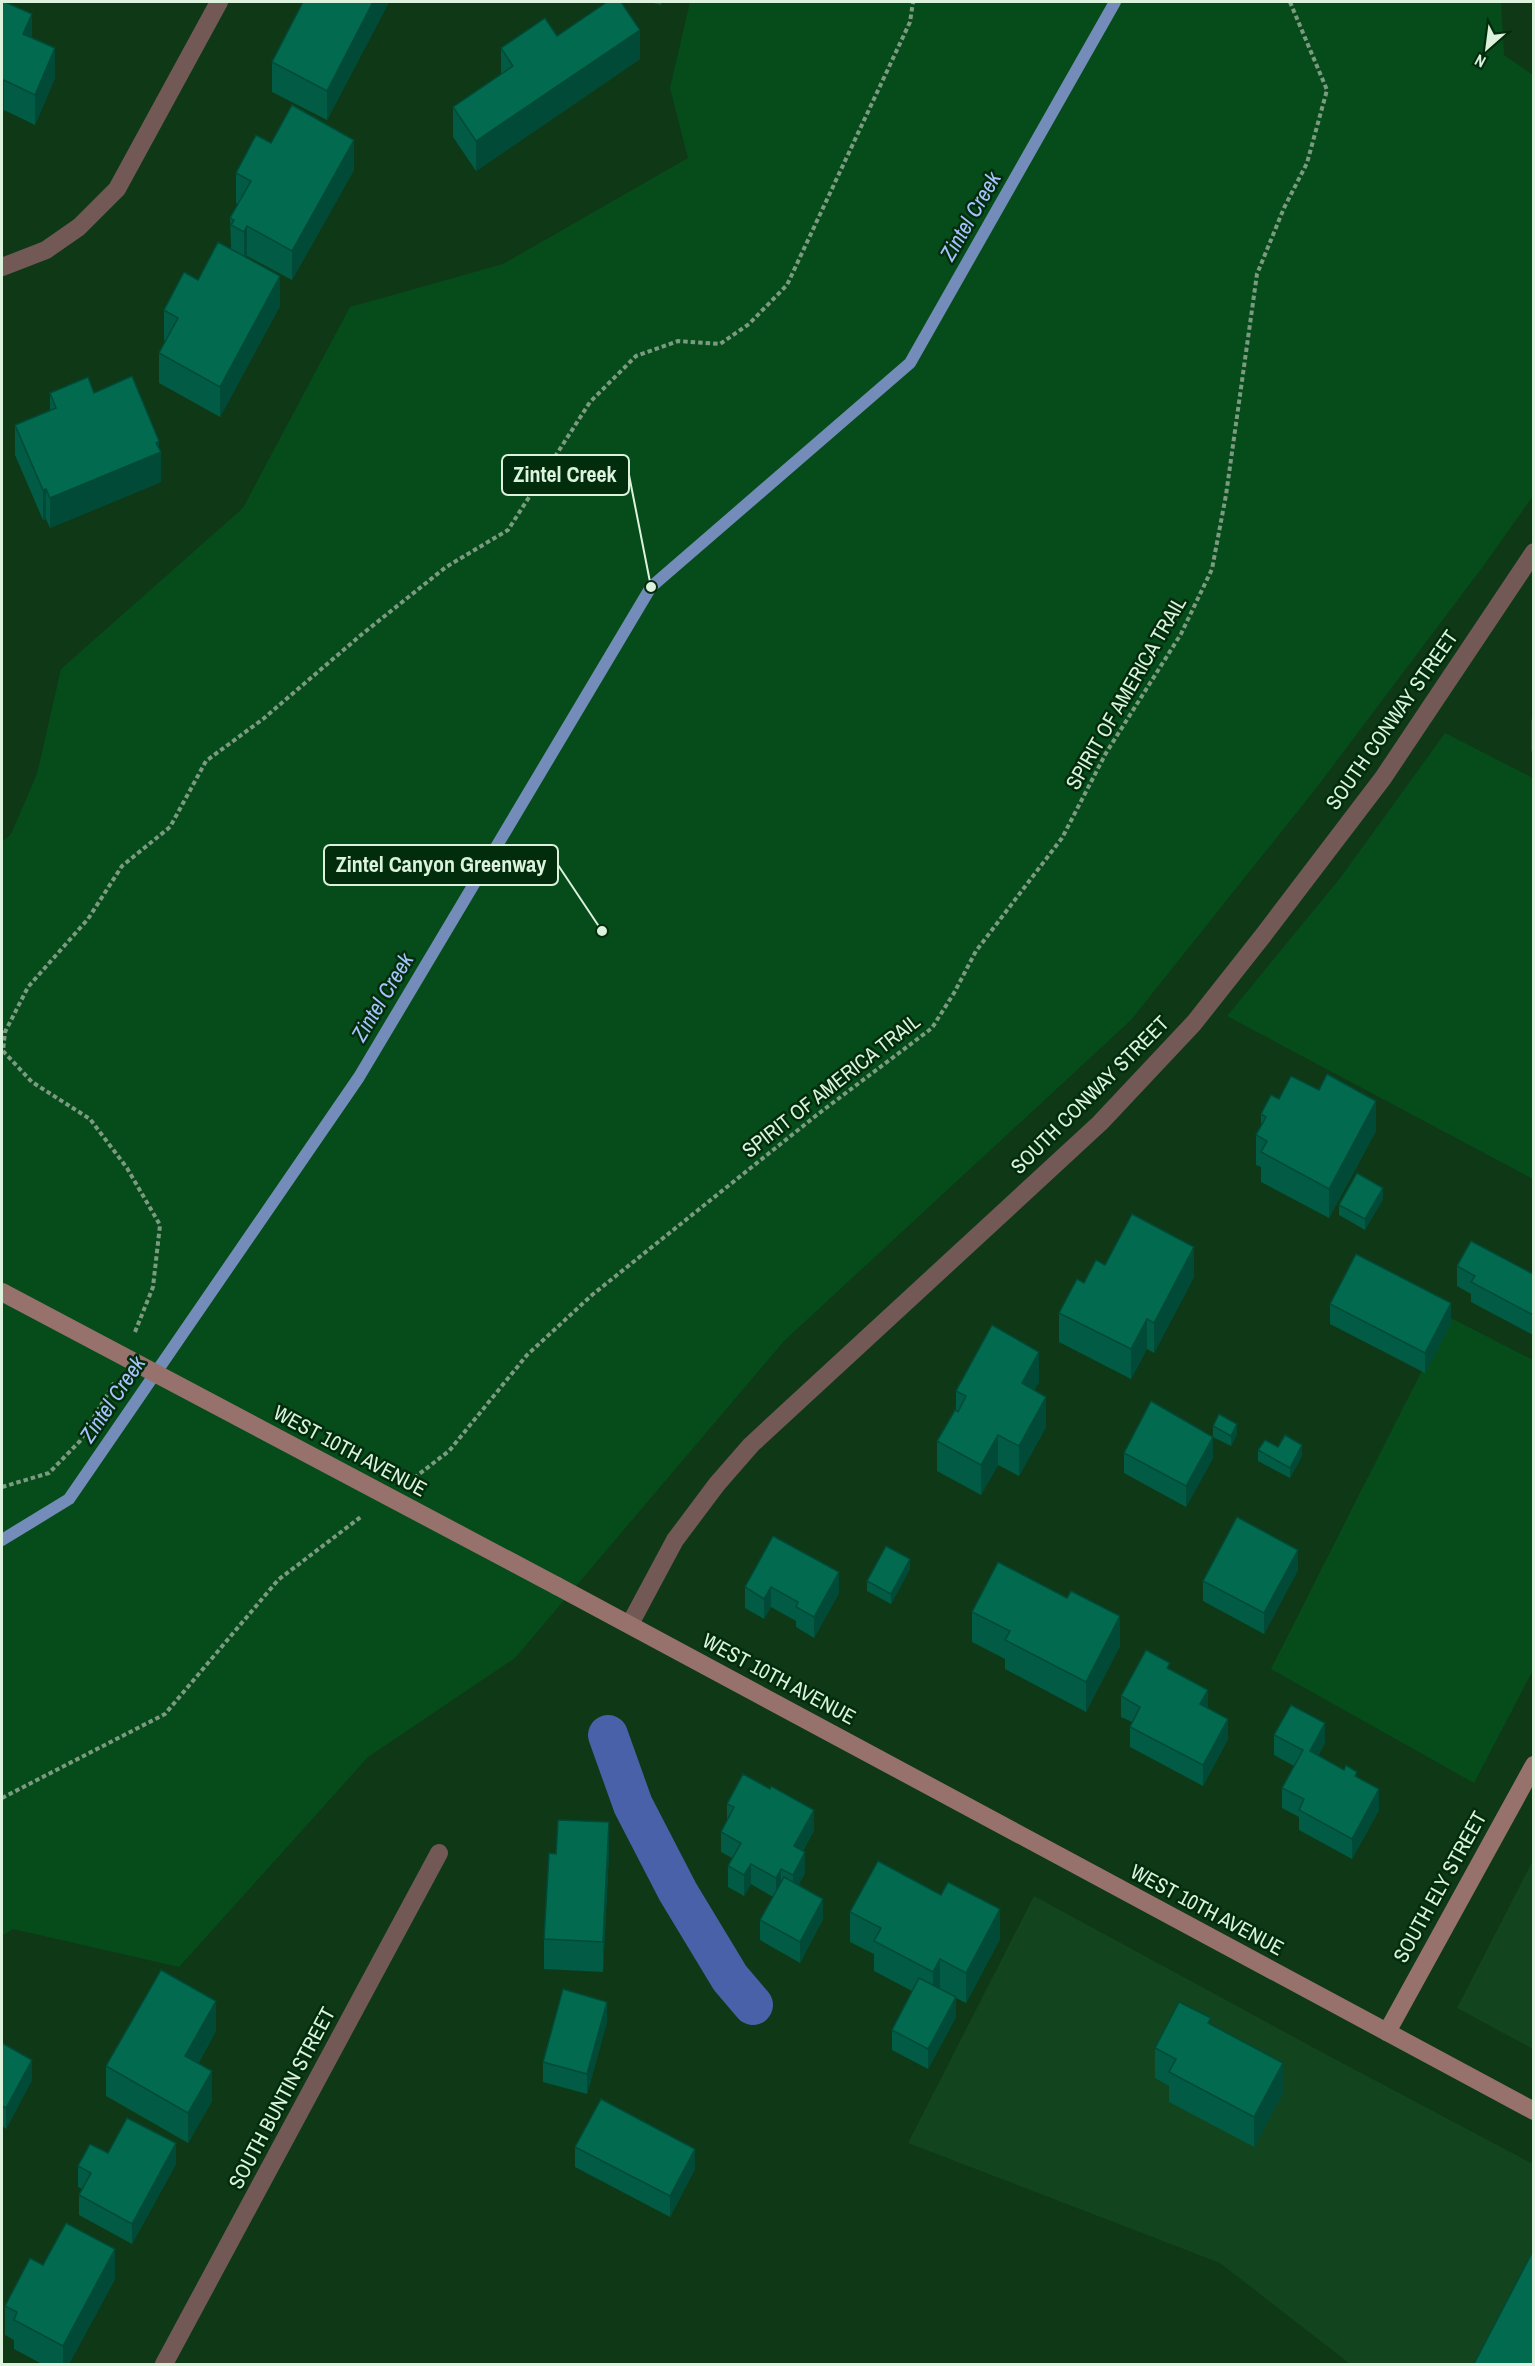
<svg xmlns="http://www.w3.org/2000/svg" width="1535" height="2366" viewBox="0 0 1535 2366" font-family="'Archivo Narrow',sans-serif">
  <style>
    .built { fill: #12441d }
    .green { fill: #064c1b }
    .lines { fill: none; stroke-linecap: round; stroke-linejoin: round }
    .stream { stroke: #748cb9; stroke-width: 12 }
    .canal { stroke: #4861a9; stroke-width: 40 }
    .path { stroke: #7b9a7f; stroke-width: 4; stroke-dasharray: 4.5 3; stroke-linecap: butt }
    .street { stroke: #725956; stroke-width: 18 }
    .secondary { stroke: #97716b; stroke-width: 18 }
    .secondary-bridge { stroke: #97716b; stroke-width: 18 }
    .wall { fill: #025b44 }
    .shaded-wall { fill: #014a37 }
    .building { fill: #026a4f; stroke: #014a37; stroke-width: 1.5 }
    .labels { text-anchor: middle; stroke-width: 5; stroke-linejoin: round; paint-order: stroke }
    .street-label { font-size: 21px; fill: #dcf2dd; stroke: #022d0c }
    .water-label { font-size: 22px; font-style: italic; fill: #a9c2fd; stroke: #022d0c }
    .leader { fill: none; stroke: #dcf2dd; stroke-width: 2 }
    .callout-dot { fill: #dcf2dd; stroke: #022d0c; stroke-width: 2 }
    .callout { fill: #022d0c; stroke: #dcf2dd; stroke-width: 2 }
    .callout-label { font-size: 22px; text-anchor: middle; font-weight: bold; fill: #dcf2dd }
  </style>
  <rect width="100%" height="100%" fill="#0e3816"/>
  <g class="built">
    <path d="M1533 1860V2049L1457 2008Z"/>
    <path d="M1034 1896 1329 2056 1533 2164V2364H1350L1220 2263 908 2143Z"/>
  </g>
  <g class="green">
    <path d="M690 2H1501L1504 55 1533 75V496L1484 565 1317 787 1131 1020 784 1341 515 1658 368 1757 179 1967 13 1929 2 1936V842L11 834 37 774 61 669 243 508 350 307 503 264 688 158 670 88Z"/>
    <path d="M1445 733 1533 778V1179L1227 1016 1341 877Z"/>
    <path d="M1449 1317 1533 1360V1670L1474 1783 1271 1669Z"/>
  </g>
  <g class="lines">
    <path class="stream" d="M2 1540 69 1499 359 1077 651 587 910 363 1115 2"/>
    <path class="canal" d="M608 1735 633 1805 678 1892 730 1978 753 2005"/>
    <g class="path">
      <path d="M135 1332 153 1287 160 1225 127 1168 90 1119 32 1082 3 1051 5 1032 28 987 88 919 122 866 170 827 206 761 263 719 361 635 446 567 508 530 590 402 636 356 678 341 720 344 749 324 787 285 910 22 913 2"/>
      <path d="M414 1478 449 1451 527 1355 592 1295 818 1114 932 1028 954 993 976 951 1062 838 1106 753 1181 634 1212 569 1226 495 1257 274 1284 208 1307 163 1327 90 1290 2"/>
      <path d="M2 1487 49 1473 80 1441 114 1383"/>
      <path d="M2 1798 165 1714 278 1580 362 1516"/>
    </g>
    <g class="street">
      <path d="M2 267 46 250 79 227 117 189 219 2"/>
      <path d="M630 1624 675 1540 717 1484 751 1445 1100 1123 1194 1023 1265 933 1383 778 1534 552"/>
      <path d="M164 2364 439 1853"/>
    </g>
    <g class="secondary">
      <path d="M557 1586 1534 2111"/>
      <path d="M1387 2032 1534 1765"/>
    </g>
    <path class="secondary-bridge" d="M2 1292 557 1586"/>
  </g>
  <g class="wall">
    <path d="M2 2 32 38 55 78 35 125 4 110Z"/>
    <path d="M303 2H389L327 120 272 92V62Z"/>
    <path d="M649 2H662L661 5Z"/>
    <path d="M557 36 640 59 476 171 453 137V107L501 74V48Z"/>
    <path d="M271 143 354 170 292 280 247 256 246 257 280 306 220 417 159 383V353L165 341 164 340V310L198 280 231 249 230 218 238 204 236 203V173Z"/>
    <path d="M50 393H94L159 449 161 482 50 528 46 519 43 520 15 455V425L50 411Z"/>
    <path d="M1533 715V753L1531 751V721Z"/>
    <path d="M1279 1099 1376 1131 1329 1218 1261 1182V1167L1256 1165V1135L1261 1126V1114Z"/>
    <path d="M1383 1199 1365 1230 1339 1215V1205Z"/>
    <path d="M1105 1265 1194 1277 1154 1353 1147 1349 1131 1379 1059 1342V1313L1084 1283Z"/>
    <path d="M1457 1266 1533 1274V1335L1471 1302V1294L1457 1286Z"/>
    <path d="M1330 1304 1451 1323 1425 1373 1330 1324Z"/>
    <path d="M1039 1382 1034 1390 1046 1427 1019 1476 998 1465 981 1495 937 1471V1441L956 1410V1391Z"/>
    <path d="M1213 1426 1237 1434 1231 1446 1213 1437Z"/>
    <path d="M1278 1447 1302 1456 1290 1478 1258 1461V1450Z"/>
    <path d="M1124 1453 1213 1458 1186 1507 1124 1473Z"/>
    <path d="M773 1536 839 1593 814 1638 796 1627V1621L771 1607 764 1619 745 1608V1587Z"/>
    <path d="M910 1569 891 1604 867 1591V1581Z"/>
    <path d="M1298 1570 1264 1634 1203 1601V1581Z"/>
    <path d="M972 1612 1120 1646 1086 1712 1005 1669V1659L972 1642Z"/>
    <path d="M1170 1669 1208 1709 1228 1739 1203 1786 1130 1747V1727L1132 1722 1121 1717V1696Z"/>
    <path d="M1274 1735 1325 1743 1318 1756 1357 1778 1379 1810 1352 1859 1299 1830V1817L1282 1808V1788L1294 1766 1274 1755Z"/>
    <path d="M727 1804 814 1830 803 1851 805 1873 798 1885 823 1919 800 1963 760 1940V1920L773 1897 751 1884 744 1896 728 1887V1866L732 1858 721 1852V1832L727 1821Z"/>
    <path d="M609 1852 603 1972 544 1969V1939Z"/>
    <path d="M850 1912 1000 1939 966 2003 956 1998V2017L928 2069 892 2050V2030L912 1991 874 1971V1954L850 1942Z"/>
    <path d="M607 2022 587 2094 543 2082V2062Z"/>
    <path d="M1211 2024 1283 2093 1254 2147 1169 2102V2086L1155 2078V2048Z"/>
    <path d="M216 2031 198 2064 212 2101 188 2143 106 2096V2066Z"/>
    <path d="M2 2043 32 2080 6 2129 2 2126Z"/>
    <path d="M575 2147 695 2169 670 2217 575 2167Z"/>
    <path d="M108 2153 176 2164 132 2244 79 2215V2195L82 2189 78 2187V2166Z"/>
    <path d="M43 2265 115 2279 69 2364H42L14 2349V2340L5 2335V2306Z"/>
  </g>
  <g class="shaded-wall">
    <path d="M373 2H389L327 120V91Z"/>
    <path d="M32 14V44L23 34Z"/>
    <path d="M640 30V59L476 171V141Z"/>
    <path d="M55 48V78L35 125V95Z"/>
    <path d="M4 80V110L2 115V85Z"/>
    <path d="M354 140V170L292 280V251Z"/>
    <path d="M247 226V256L244 262V232Z"/>
    <path d="M280 276V306L220 417V387Z"/>
    <path d="M159 441V453L161 452V482L50 528V498Z"/>
    <path d="M46 489V519L43 520V490Z"/>
    <path d="M1376 1101V1131L1329 1218V1189Z"/>
    <path d="M1383 1188V1199L1365 1230V1219Z"/>
    <path d="M1194 1247V1277L1154 1353V1323Z"/>
    <path d="M1451 1303V1323L1425 1373V1353Z"/>
    <path d="M1147 1319V1349L1131 1379V1349Z"/>
    <path d="M1039 1352V1382L1022 1413V1383Z"/>
    <path d="M1046 1397V1427L1019 1476V1446Z"/>
    <path d="M1237 1424V1434L1231 1446V1436Z"/>
    <path d="M998 1435V1465L981 1495V1465Z"/>
    <path d="M1213 1437V1458L1186 1507V1486Z"/>
    <path d="M1302 1445V1456L1290 1478V1468Z"/>
    <path d="M1298 1550V1570L1264 1634V1613Z"/>
    <path d="M910 1559V1569L891 1604V1594Z"/>
    <path d="M839 1572V1593L814 1638V1617Z"/>
    <path d="M771 1587V1607L764 1619V1599Z"/>
    <path d="M1120 1616V1646L1086 1712V1682Z"/>
    <path d="M1208 1690V1710L1200 1704Z"/>
    <path d="M1228 1719V1739L1203 1786V1765Z"/>
    <path d="M1325 1723V1743L1310 1771V1751Z"/>
    <path d="M1379 1789V1810L1352 1859V1839Z"/>
    <path d="M814 1810V1830L794 1866V1846Z"/>
    <path d="M609 1822V1852L603 1972V1942Z"/>
    <path d="M805 1852V1873L793 1896V1875Z"/>
    <path d="M751 1864V1884L744 1896V1875Z"/>
    <path d="M781 1869V1889L776 1898V1878Z"/>
    <path d="M823 1899V1919L800 1963V1942Z"/>
    <path d="M1000 1909V1939L966 2003V1973Z"/>
    <path d="M940 1959V1989L933 2001V1972Z"/>
    <path d="M956 1997V2017L928 2069V2049Z"/>
    <path d="M216 2001V2031L185 2086V2056Z"/>
    <path d="M607 2002V2022L587 2094V2074Z"/>
    <path d="M32 2060V2080L6 2129V2108Z"/>
    <path d="M1283 2063V2093L1254 2147V2117Z"/>
    <path d="M212 2071V2101L188 2143V2113Z"/>
    <path d="M176 2143V2164L132 2244V2224Z"/>
    <path d="M695 2149V2169L670 2217V2196Z"/>
    <path d="M115 2249V2279L69 2364H63V2346Z"/>
  </g>
  <g class="building">
    <path d="M2 2H5L32 14 23 34 55 48 35 95 4 80 2 85Z"/>
    <path d="M303 2H373L327 91 272 62Z"/>
    <path d="M607 2H621L640 30 476 141 453 107 513 66 501 48 545 18 557 36Z"/>
    <path d="M292 105 354 140 292 251 247 226 244 232 231 225 234 220 230 218 251 181 236 173 256 135 271 143Z"/>
    <path d="M218 242 280 276 220 387 159 353 178 318 164 310 184 272 198 280Z"/>
    <path d="M132 376 159 441 156 443 161 452 50 498 46 489 43 490 15 425 56 408 50 393 88 377 94 393Z"/>
    <path d="M1327 1074 1376 1101 1329 1189 1261 1152 1267 1141 1256 1135 1266 1117 1261 1114 1271 1095 1279 1099 1291 1076 1319 1090Z"/>
    <path d="M1357 1173 1383 1188 1365 1219 1339 1205Z"/>
    <path d="M1132 1214 1194 1247 1154 1323 1147 1319 1131 1349 1059 1313 1077 1279 1084 1283 1096 1260 1105 1265Z"/>
    <path d="M1471 1241 1533 1274V1315L1471 1282 1475 1276 1457 1266Z"/>
    <path d="M1356 1254 1451 1303 1425 1353 1330 1304Z"/>
    <path d="M992 1325 1039 1352 1022 1383 1046 1397 1019 1446 998 1435 981 1465 937 1441 955 1410 958 1412 966 1396 956 1391Z"/>
    <path d="M1151 1401 1213 1437 1186 1486 1124 1453Z"/>
    <path d="M1219 1414 1237 1424 1231 1436 1213 1426Z"/>
    <path d="M1285 1435 1302 1445 1290 1468 1258 1450 1265 1440 1278 1447Z"/>
    <path d="M1237 1517 1298 1550 1264 1613 1203 1581Z"/>
    <path d="M773 1536 839 1572 814 1617 796 1607 798 1602 771 1587 764 1599 745 1587Z"/>
    <path d="M886 1546 910 1559 891 1594 867 1581Z"/>
    <path d="M998 1562 1067 1598 1071 1591 1120 1616 1086 1682 1005 1640 1010 1631 972 1612Z"/>
    <path d="M1146 1650 1170 1663 1167 1668 1208 1690 1200 1704 1228 1719 1203 1765 1130 1727 1140 1707 1121 1696Z"/>
    <path d="M1291 1705 1325 1723 1310 1751 1344 1770 1346 1765 1357 1772 1355 1776 1379 1789 1352 1839 1299 1810 1304 1799 1282 1788 1303 1750 1274 1735Z"/>
    <path d="M743 1774 770 1789 771 1786 814 1810 794 1846 805 1852 793 1875 781 1869 776 1878 751 1864 744 1875 728 1866 741 1843 721 1832 734 1807 727 1804Z"/>
    <path d="M558 1820 609 1822 603 1942 544 1939 549 1853 556 1854Z"/>
    <path d="M878 1861 941 1895 948 1882 1000 1909 966 1973 940 1959 933 1972 874 1941 881 1928 850 1912Z"/>
    <path d="M784 1877 823 1899 800 1942 760 1920Z"/>
    <path d="M161 1970 216 2001 185 2056 212 2071 188 2113 106 2066Z"/>
    <path d="M919 1978 956 1997 928 2049 892 2030Z"/>
    <path d="M563 1989 607 2002 587 2074 543 2062Z"/>
    <path d="M1179 2002 1211 2018 1208 2023 1283 2063 1254 2117 1169 2072 1176 2059 1155 2048Z"/>
    <path d="M2 2043 32 2060 6 2108 2 2106Z"/>
    <path d="M601 2099 695 2149 670 2196 575 2147Z"/>
    <path d="M127 2118 176 2143 132 2224 79 2195 91 2173 78 2166 90 2144 108 2153Z"/>
    <path d="M66 2223 115 2249 63 2346 14 2320 17 2312 5 2306 30 2258 43 2265Z"/>
    <path d="M1533 2251V2364H1474Z"/>
  </g>
  <g class="labels">
    <g class="street-label">
      <text transform="translate(1126 693) rotate(-60)" y="7">SPIRIT OF AMERICA TRAIL</text>
      <text transform="translate(1392 720) rotate(-55)" y="7">SOUTH CONWAY STREET</text>
      <text transform="translate(831 1086) rotate(-38)" y="7">SPIRIT OF AMERICA TRAIL</text>
      <text transform="translate(1090 1095) rotate(-45)" y="7">SOUTH CONWAY STREET</text>
      <text transform="translate(350 1451) rotate(28)" y="7">WEST 10TH AVENUE</text>
      <text transform="translate(779 1679) rotate(28)" y="7">WEST 10TH AVENUE</text>
      <text transform="translate(1440 1887) rotate(-61)" y="7">SOUTH ELY STREET</text>
      <text transform="translate(1207 1910) rotate(28)" y="7">WEST 10TH AVENUE</text>
      <text transform="translate(282 2098) rotate(-62)" y="7">SOUTH BUNTIN STREET</text>
    </g>
    <g class="water-label">
      <text transform="translate(970 216) rotate(-60)" y="8">Zintel Creek</text>
      <text transform="translate(382 997) rotate(-59)" y="8">Zintel Creek</text>
      <text transform="translate(112 1399) rotate(-56)" y="8">Zintel Creek</text>
    </g>
  </g>
  <path class="leader" d="M651 587L629 475M602 931L558 865"/>
  <g class="callout-dot">
    <circle cx="651" cy="587" r="6"/>
    <circle cx="602" cy="931" r="6"/>
  </g>
  <g class="callout">
    <rect x="502" y="455" width="127" height="40" rx="6"/>
    <rect x="324" y="845" width="234" height="40" rx="6"/>
  </g>
  <g class="callout-label">
    <text x="565" y="482">Zintel Creek</text>
    <text x="441" y="872">Zintel Canyon Greenway</text>
  </g>
  <rect width="1535" height="2366" fill="none" stroke="#dcf2dd" stroke-width="6"/>
  <g transform="translate(1487 48) rotate(208)" stroke="#022d0c" stroke-width="4.5" paint-order="stroke">
  <path d="M0-4.5L10 22L0 15L-10 22Z" fill="#dcf2dd"/>
  <text y="-9" font-size="16" font-weight="bold" text-anchor="middle" fill="#dcf2dd">N</text>
  </g>
</svg>
